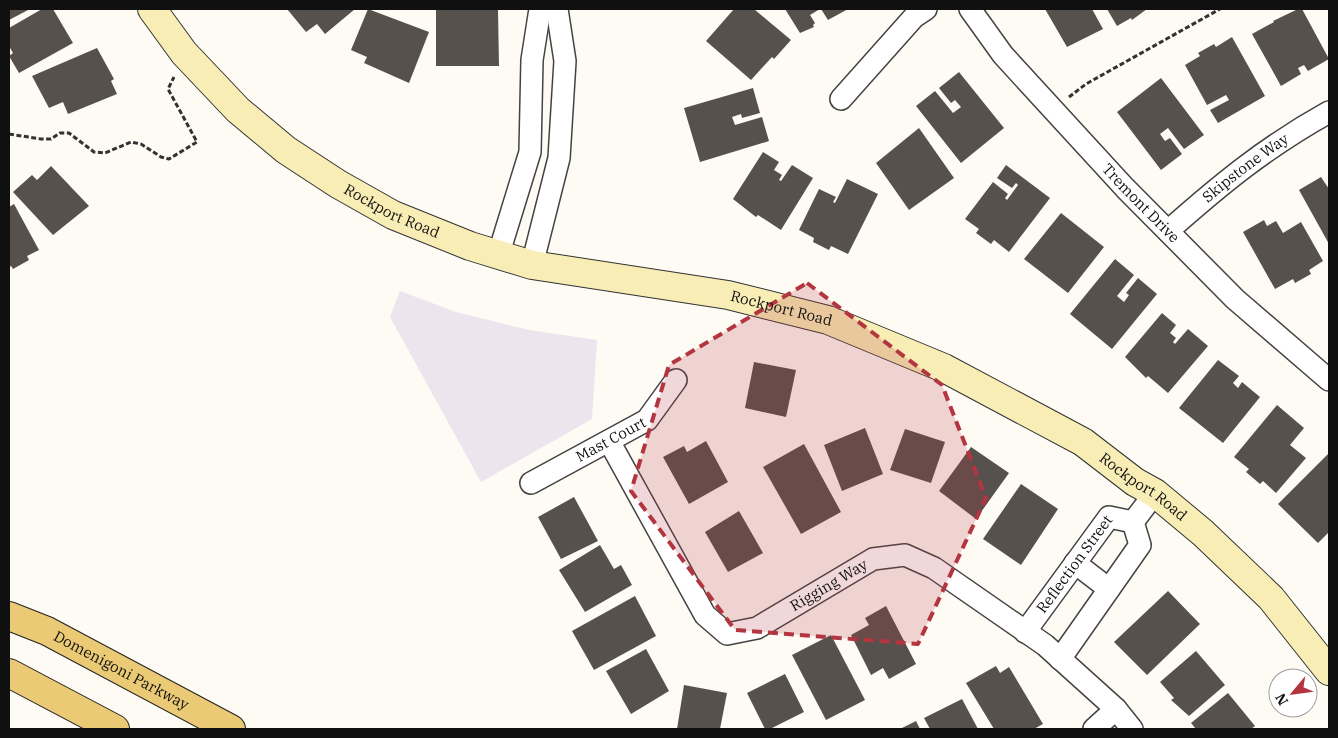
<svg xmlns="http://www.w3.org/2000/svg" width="1338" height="738" viewBox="0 0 1338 738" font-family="'IBM Plex Serif',serif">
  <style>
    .industrial { fill: #ece5ed }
    .building { fill: #57514d }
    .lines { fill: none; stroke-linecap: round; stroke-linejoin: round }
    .street-casing { stroke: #434343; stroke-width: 24 }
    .secondary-casing { stroke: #323232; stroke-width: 30 }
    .primary-casing { stroke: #212121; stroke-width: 30 }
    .path { stroke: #323232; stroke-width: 3; stroke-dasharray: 5 2.5; stroke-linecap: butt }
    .street { stroke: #fff; stroke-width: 21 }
    .secondary { stroke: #f7edb5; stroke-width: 28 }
    .primary { stroke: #ebca76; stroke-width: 28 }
    .marked { fill: #b33540; fill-opacity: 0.2; stroke: #b33540; stroke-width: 4; stroke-dasharray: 10 6; stroke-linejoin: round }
    .labels { text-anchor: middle; stroke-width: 5; stroke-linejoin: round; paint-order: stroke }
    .street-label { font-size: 15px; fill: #101010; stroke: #fff }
  </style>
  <rect width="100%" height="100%" fill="#fefbf4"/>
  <path class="industrial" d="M400 291 456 312 529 330 597 340 592 419 481 482 390 317Z"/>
  <g class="building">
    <path d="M9 9H30L9 20Z"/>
    <path d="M42 9H53L73 43 19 73 9 56 13 53 9 46V28Z"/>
    <path d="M287 9H355L325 34 317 24 306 32Z"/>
    <path d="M368 9 429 32 409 83 364 63 367 57 351 50Z"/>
    <path d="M436 9 498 10 499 66H436Z"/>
    <path d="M734 9H754L791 40 774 59 772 57 751 80 706 41Z"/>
    <path d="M785 9H820L810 15 815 23 813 25 814 27 800 33Z"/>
    <path d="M821 9H848L828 20Z"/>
    <path d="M1045 9H1092L1103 29 1067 47Z"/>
    <path d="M1107 9H1147L1132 20 1131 18 1117 26Z"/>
    <path d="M1298 9H1302L1329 59 1308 71 1304 65 1298 68 1301 74 1281 86 1252 34 1274 22 1273 21Z"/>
    <path d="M1232 37 1265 96 1218 123 1210 110 1229 100 1226 95 1207 105 1185 65 1200 56 1198 53 1214 44 1216 47Z"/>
    <path d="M97 48 114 79 111 81 117 94 68 114 63 102 49 108 32 76Z"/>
    <path d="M959 72 1004 128 961 163 916 106 935 91 953 113 961 107 955 100 951 103 939 88Z"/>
    <path d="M1161 78 1204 135 1184 149 1168 128 1160 134 1165 141 1170 138 1182 154 1161 170 1117 112Z"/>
    <path d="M753 88 760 113 742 118 741 114 732 117 735 125 762 117 769 141 700 162 684 108Z"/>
    <path d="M919 128 954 178 909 210 876 163Z"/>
    <path d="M763 152 779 162 774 170 782 175 779 180 781 181 792 165 813 178 781 230 758 215 756 217 733 199Z"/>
    <path d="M1006 165 1050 198 1009 252 994 240 991 244 976 233 979 229 965 219 993 182 1008 194 1005 198 1007 200 1018 185 1016 183 1012 188 997 178Z"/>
    <path d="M51 166 89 206 53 235 13 192 32 175 37 180Z"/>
    <path d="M1321 177 1329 189V244L1299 190Z"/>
    <path d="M847 179 878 194 848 254 831 246 829 250 813 242 814 238 799 230 819 189 836 197 833 202 835 203Z"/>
    <path d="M14 204 39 250 27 256 29 260 13 269 11 266 9 267V207Z"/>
    <path d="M1061 213 1104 247 1068 293 1024 259Z"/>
    <path d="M1264 220 1267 226 1276 221 1283 233 1301 222 1323 261 1309 270 1311 274 1295 283 1293 279 1275 289 1243 232Z"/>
    <path d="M1115 259 1134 275 1117 296 1124 302 1129 295 1126 293 1138 278 1157 294 1112 349 1070 314Z"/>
    <path d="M1162 313 1176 325 1170 333 1176 338 1173 342 1175 344 1188 329 1208 346 1168 393 1148 376 1146 378 1125 357Z"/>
    <path d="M1218 360 1239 376 1233 383 1238 388 1242 382 1260 397 1223 443 1179 408Z"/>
    <path d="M754 362 796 370 786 417 745 408Z"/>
    <path d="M1277 405 1304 428 1290 445 1306 458 1276 493 1263 481 1260 484 1246 472 1249 469 1234 457Z"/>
    <path d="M865 428 883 474 842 491 824 445Z"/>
    <path d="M905 429 945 442 931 483 890 470Z"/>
    <path d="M706 441 728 482 689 504 663 457 684 446 687 452Z"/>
    <path d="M804 444 841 512 801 534 763 467Z"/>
    <path d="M971 447 1009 473 976 519 939 491Z"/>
    <path d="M1328 454 1329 532 1318 543 1278 504Z"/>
    <path d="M1021 484 1058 509 1021 565 983 539Z"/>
    <path d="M574 497 598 541 561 559 538 517Z"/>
    <path d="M739 511 763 553 728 572 705 532Z"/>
    <path d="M600 545 614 569 621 565 632 585 585 612 559 570Z"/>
    <path d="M1168 591 1200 624 1147 675 1114 642Z"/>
    <path d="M635 596 656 636 594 670 572 631Z"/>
    <path d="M886 606 916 664 889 679 883 668 871 675 851 635 869 625 865 618Z"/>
    <path d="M831 635 865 700 826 720 792 655Z"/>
    <path d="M646 649 669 691 631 714 606 671Z"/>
    <path d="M1196 651 1225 685 1189 716 1171 700 1174 698 1160 682Z"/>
    <path d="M996 666 1000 673 1009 667 1043 724 1034 729H994L966 683Z"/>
    <path d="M785 674 804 712 770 729H765L747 693Z"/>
    <path d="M684 685 727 693 720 729H677Z"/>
    <path d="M1228 693 1255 726 1251 729H1196L1191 723Z"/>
    <path d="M962 699 978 729H930L924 718Z"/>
    <path d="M916 721 920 729H900Z"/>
  </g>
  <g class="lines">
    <defs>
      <g id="street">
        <path id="s1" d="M970 9 1003 55 1125 188 1235 299 1329 380"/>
        <path d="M841 99 914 17 926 9"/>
        <path id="s2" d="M1168 231C1221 184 1266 147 1329 112"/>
        <path d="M498 256 530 152 532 60 540 9"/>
        <path d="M532 265 559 158 565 61 557 9"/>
        <path id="s3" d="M609 441 705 615 727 634 757 628 873 559 905 555 934 568 1045 645 1116 709 1132 729"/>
        <path id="s4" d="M531 483 647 420 676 380"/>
        <path d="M1133 522 1155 493"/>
        <path d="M1075 563 1109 589"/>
        <path id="s5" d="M1025 632 1109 517 1133 522"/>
        <path d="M1060 659 1140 545 1133 522"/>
        <path d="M1094 729 1116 709"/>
      </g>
      <g id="secondary">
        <path id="s6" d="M152 9 184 53 238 110 286 150 338 184 393 215 470 246 532 265 728 295 828 320 944 368 1083 442 1135 482 1155 493 1203 533 1271 598 1329 671"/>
      </g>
      <g id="primary">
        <path id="s7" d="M9 616 47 631 231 729"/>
        <path d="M9 673 115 729"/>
      </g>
    </defs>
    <use href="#street" class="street-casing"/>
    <use href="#secondary" class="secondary-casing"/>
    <use href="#primary" class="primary-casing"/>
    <g class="path">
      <path d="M1069 97 1086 84 1220 9"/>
      <path d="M9 134 41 139H51L60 133H69L94 152 105 153 131 142 141 144 161 157 169 159 197 142 168 89 174 77"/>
    </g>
    <use href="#street" class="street"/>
    <use href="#secondary" class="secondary"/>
    <use href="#primary" class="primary"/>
  </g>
  <path class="marked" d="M807 283 942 385 986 498 918 644 735 630 631 491 669 365Z"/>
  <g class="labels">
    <g class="street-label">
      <text dy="5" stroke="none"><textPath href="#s2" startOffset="100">Skipstone Way</textPath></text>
      <text dy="5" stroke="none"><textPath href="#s1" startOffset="259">Tremont Drive</textPath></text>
      <text dy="5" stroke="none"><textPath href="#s6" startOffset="318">Rockport Road</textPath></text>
      <text dy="5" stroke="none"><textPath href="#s6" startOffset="722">Rockport Road</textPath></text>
      <text dy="5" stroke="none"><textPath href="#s4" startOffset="91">Mast Court</textPath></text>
      <text dy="5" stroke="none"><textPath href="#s6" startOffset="1128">Rockport Road</textPath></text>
      <text dy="5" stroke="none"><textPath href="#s5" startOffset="84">Reflection Street</textPath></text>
      <text dy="5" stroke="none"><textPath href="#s3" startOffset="342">Rigging Way</textPath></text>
      <text dy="5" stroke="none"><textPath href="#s7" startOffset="125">Domenigoni Parkway</textPath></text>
    </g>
  </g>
  <rect width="1338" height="738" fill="none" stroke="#101010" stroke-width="20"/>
  <g transform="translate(1293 693) rotate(241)"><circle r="24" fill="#ffffff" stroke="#9f9f9f"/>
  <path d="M0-4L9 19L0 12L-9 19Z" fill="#b33540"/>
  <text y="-8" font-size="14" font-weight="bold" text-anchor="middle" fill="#101010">N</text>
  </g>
</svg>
